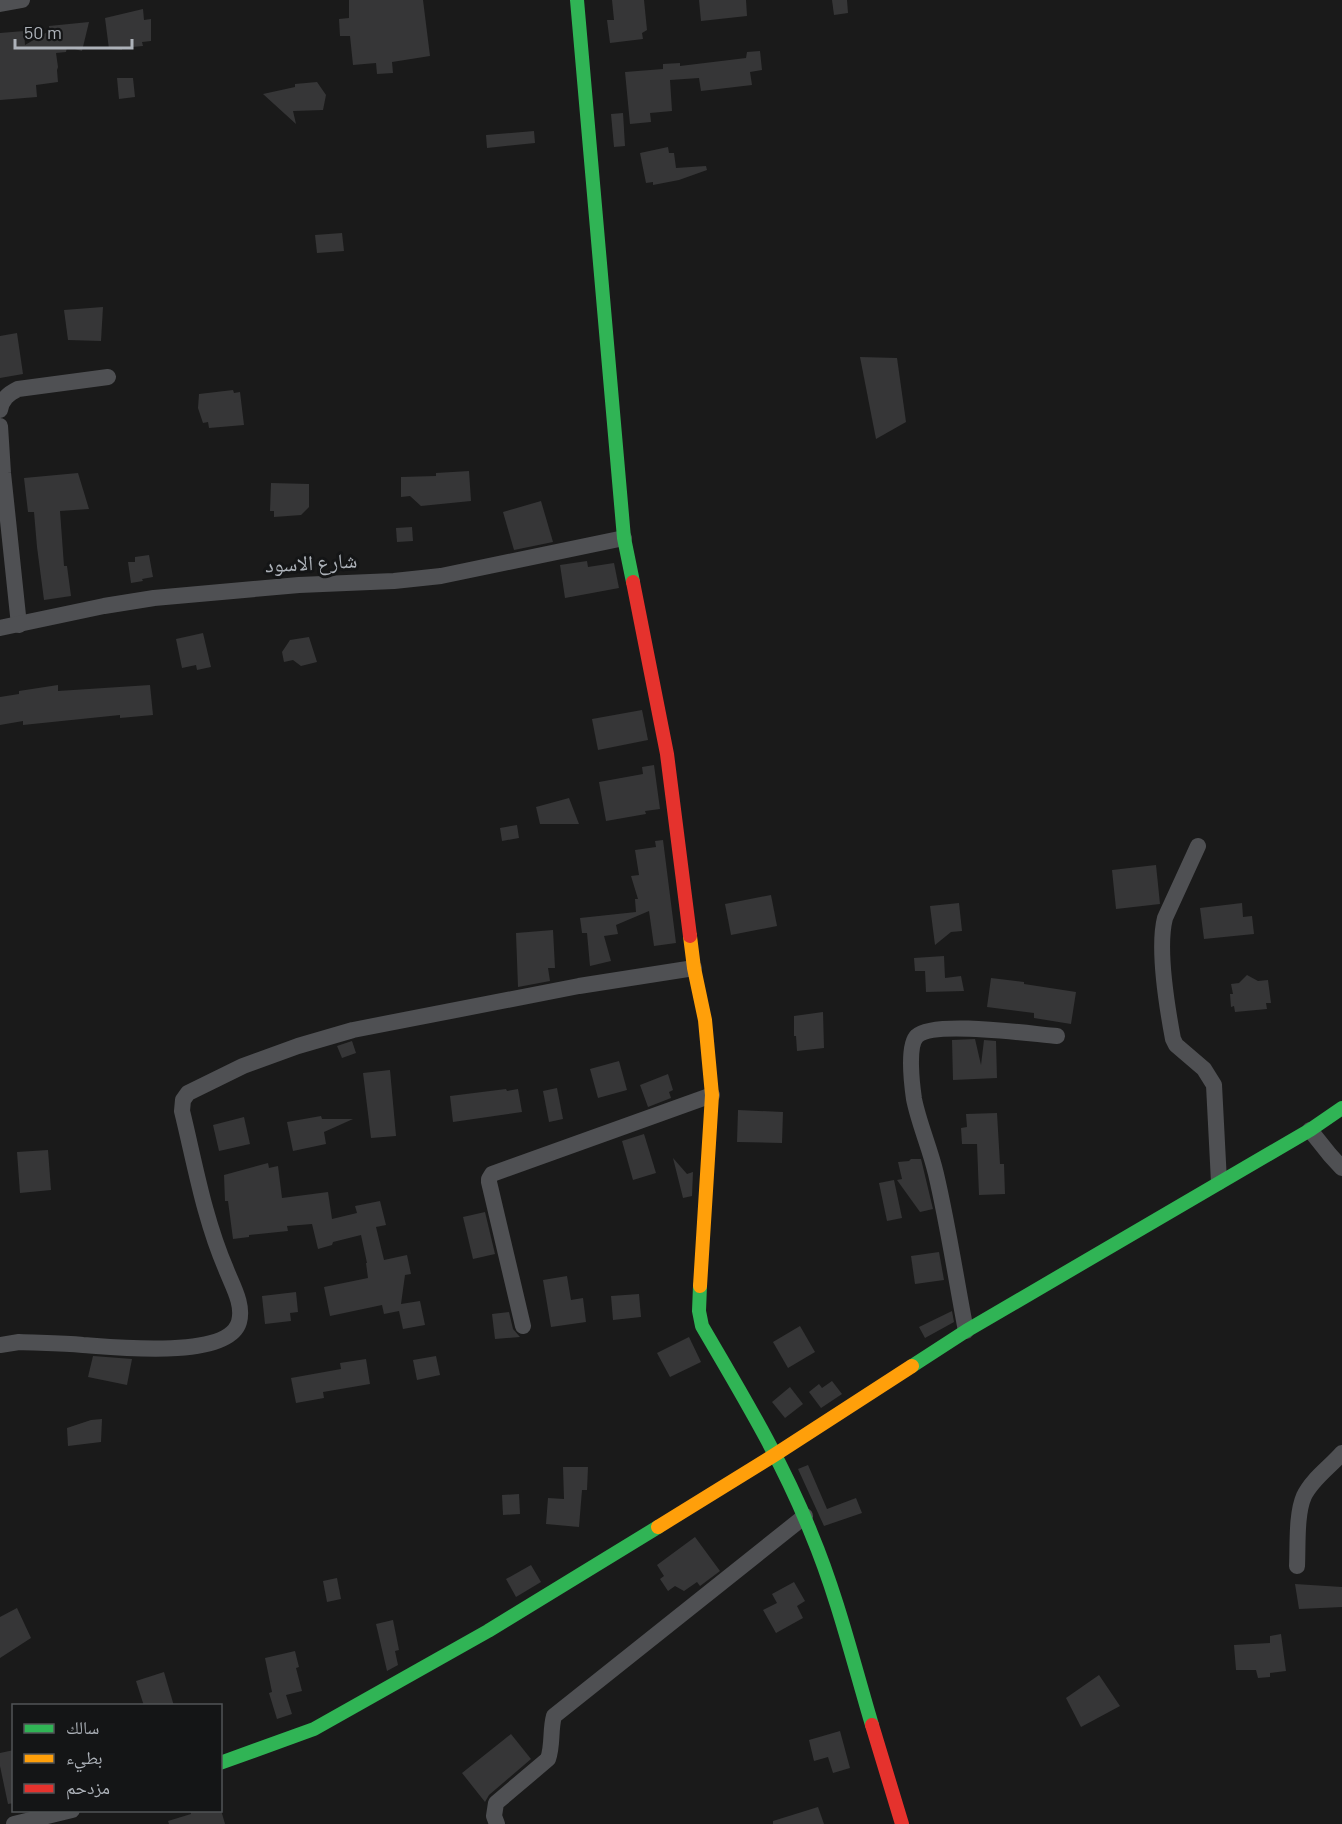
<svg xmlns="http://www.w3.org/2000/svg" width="1342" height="1824" viewBox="0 0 1342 1824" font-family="Barlow,'Noto Naskh Arabic',sans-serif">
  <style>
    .building { fill: #363637 }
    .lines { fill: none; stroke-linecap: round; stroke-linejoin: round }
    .street { stroke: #4f5053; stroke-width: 16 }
    .fast { stroke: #30b455; stroke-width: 14 }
    .slow { stroke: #ff9f0a; stroke-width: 14 }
    .jam { stroke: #e5322d; stroke-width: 14 }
    .labels { text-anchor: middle; stroke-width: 6; stroke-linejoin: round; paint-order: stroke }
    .street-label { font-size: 21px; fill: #adb2b9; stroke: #141516 }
  </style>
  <rect width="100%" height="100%" fill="#1a1a1a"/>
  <g class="building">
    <path d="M349 0H423L430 56 392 62 393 73 377 74 376 63 353 65 350 36H340L339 19 349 18Z"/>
    <path d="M612 0H644L647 30 642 33 643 39 610 43 607 20H614Z"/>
    <path d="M699 0H746L747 16 701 21Z"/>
    <path d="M832 0H847L848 13 834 15Z"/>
    <path d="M143 9 144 20 151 19V41L142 42 143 46 122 48V50L109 49 105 18Z"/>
    <path d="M89 22 82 51 67 47 66 52 56 53 58 67 57 70 58 82 36 85 37 97 0 100V33L24 31 25 45 49 31V26Z"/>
    <path d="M760 51 762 70 750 72 752 85 701 91 699 78 670 80 672 111 650 113 651 122 630 124 625 72 663 69V64L680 63V66L746 58 747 52Z"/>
    <path d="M117 78H133L135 97 119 99Z"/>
    <path d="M317 82 326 95 323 110 293 111 296 124 263 94 295 87V84Z"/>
    <path d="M623 113 625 146 614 147 611 114Z"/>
    <path d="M534 131 535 143 487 148 486 135Z"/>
    <path d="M668 147 669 153H674L676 168 706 166 707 170 679 180 653 185V182L646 183 640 153Z"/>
    <path d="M342 233 344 251 317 253 315 235Z"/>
    <path d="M103 307 101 341 68 340 64 310Z"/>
    <path d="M17 333 23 374 0 378V336Z"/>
    <path d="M860 357 897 358 906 422 876 439Z"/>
    <path d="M233 390 234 393 240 392 244 425 209 428 208 422 203 423 198 408 199 394Z"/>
    <path d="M469 471 471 501 421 506 410 496 401 497V477L436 476V473Z"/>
    <path d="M78 473 89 509 60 511 64 566H67L71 596 44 600 37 547 34 512H28L24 478Z"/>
    <path d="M271 483 309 484V507L301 515 274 517V511H270Z"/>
    <path d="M541 501 553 542 514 550 503 512Z"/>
    <path d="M412 527 413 541 397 542 396 528Z"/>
    <path d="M149 555 153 577 142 579 143 581 131 583 128 562H135V557Z"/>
    <path d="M587 561 588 567 614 563 619 588 565 598 560 565Z"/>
    <path d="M203 633 211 667 197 670 196 665 182 668 176 639Z"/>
    <path d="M309 637 317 662 301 666 293 660 284 662 282 652 290 640Z"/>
    <path d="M58 685V691L150 685 153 715 120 718V715L23 725V721L0 725V697L19 694V691Z"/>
    <path d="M642 710 648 740 598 750 592 719Z"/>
    <path d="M654 765 660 809 645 811 646 814 606 821 599 782 643 774 642 767Z"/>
    <path d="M569 798 579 824H540L536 807Z"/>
    <path d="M517 825 519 838 502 841 500 828Z"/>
    <path d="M663 840 676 943 654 946 649 911 616 925 618 934 604 936 611 961 590 966 587 933H582L580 918 636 912 635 899H638L631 876 639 875 635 850 656 847 655 841Z"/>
    <path d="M1156 865 1160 904 1116 909 1112 870Z"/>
    <path d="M771 895 777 926 731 935 725 904Z"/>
    <path d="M959 903 962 931 951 932 935 945 930 906Z"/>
    <path d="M1242 903 1243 917 1252 916 1254 934 1204 939 1200 908Z"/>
    <path d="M553 930 555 968H548L550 981 518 987 516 933Z"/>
    <path d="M944 956 945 978 961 976 964 991 926 992 925 971H915L914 958Z"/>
    <path d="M1247 975 1258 981 1268 980 1271 1003H1266L1267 1009 1235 1012 1234 1006 1231 1007 1230 994H1233L1231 984 1239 983Z"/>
    <path d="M991 978 1024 982V984L1076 992 1071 1024 1034 1018V1013L987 1007Z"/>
    <path d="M823 1012 824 1048 797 1051 796 1036H794V1016Z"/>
    <path d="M975 1039 981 1065 984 1040 996 1041 997 1078 953 1080 952 1040Z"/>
    <path d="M352 1041 356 1053 342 1058 337 1046Z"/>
    <path d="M619 1061 627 1090 598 1098 590 1069Z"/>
    <path d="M390 1070 396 1136 371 1138 363 1073Z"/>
    <path d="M668 1074 673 1090 669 1092 671 1098 648 1107 640 1085Z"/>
    <path d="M557 1088 563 1119 549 1122 543 1091Z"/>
    <path d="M506 1089 507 1091 518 1089 522 1112 453 1122 450 1096Z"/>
    <path d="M738 1110 783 1112 782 1143 737 1142Z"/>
    <path d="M997 1113 1000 1164H1004L1005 1194 979 1195 977 1144H962L961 1128 967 1127 966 1114Z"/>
    <path d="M321 1116 322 1119H353L324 1132 326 1144 293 1151 287 1122Z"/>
    <path d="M244 1117 250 1144 219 1151 213 1125Z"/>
    <path d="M644 1134 656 1173 633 1180 622 1141Z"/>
    <path d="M48 1150 51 1190 20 1193 17 1152Z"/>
    <path d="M673 1158 687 1174 693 1172 692 1196 683 1198Z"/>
    <path d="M911 1159H921L933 1209 920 1212 897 1180 902 1179 898 1162 909 1161Z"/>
    <path d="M268 1163 269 1168 278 1166 282 1198 328 1192 332 1219 357 1213 355 1206 380 1201 386 1225 376 1227 384 1260 407 1255 411 1274 405 1275 401 1304 420 1301 425 1325 403 1329 399 1311 384 1314 382 1305 330 1316 324 1287 368 1278 366 1263H367L361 1235 333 1242 332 1245 318 1249 312 1224 287 1226 288 1231 249 1235V1237L233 1239 228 1201H225L224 1175Z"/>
    <path d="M894 1180 902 1218 887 1221 879 1183Z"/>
    <path d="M485 1212 495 1254 473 1259 463 1217Z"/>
    <path d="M939 1252 944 1280 915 1284 911 1256Z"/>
    <path d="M567 1276 571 1300 583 1298 586 1322 551 1327 543 1280Z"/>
    <path d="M296 1292 298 1312 290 1313 291 1321 265 1324 262 1296Z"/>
    <path d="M639 1294 641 1317 613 1320 611 1296Z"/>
    <path d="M952 1311 954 1322 925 1338 919 1327Z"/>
    <path d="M509 1312 513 1329 520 1337 495 1339 492 1314Z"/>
    <path d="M800 1326 815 1352 788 1368 773 1342Z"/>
    <path d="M689 1337 701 1362 670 1377 657 1353Z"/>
    <path d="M93 1356 132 1359 127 1385 88 1377Z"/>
    <path d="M436 1356 440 1375 417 1380 413 1360Z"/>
    <path d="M366 1359 370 1384 323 1392 324 1398 296 1403 291 1378 341 1369 340 1363Z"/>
    <path d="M832 1381 842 1394 821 1408 809 1392 819 1384 822 1388Z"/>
    <path d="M790 1387 803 1404 785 1418 772 1402Z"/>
    <path d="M102 1419 101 1442 68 1446 67 1428 91 1420Z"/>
    <path d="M808 1465 827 1509 856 1498 862 1513 824 1526 798 1469Z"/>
    <path d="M563 1467H588L587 1490H582L579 1527 546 1524 548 1498 564 1499Z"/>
    <path d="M519 1494 520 1514 503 1515 502 1495Z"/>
    <path d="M695 1537 720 1571 700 1586 697 1582 684 1591 675 1586 668 1591 660 1579 664 1576 657 1565Z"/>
    <path d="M531 1565 541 1582 516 1597 506 1579Z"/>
    <path d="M337 1578 341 1599 327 1602 323 1581Z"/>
    <path d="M794 1582 805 1601 797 1606 803 1618 776 1633 763 1610 777 1603 772 1594Z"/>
    <path d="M1295 1584 1342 1587V1607L1299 1609Z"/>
    <path d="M17 1608 31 1638 0 1658V1617Z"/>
    <path d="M393 1620 399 1650 395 1651 398 1665 387 1671 376 1624Z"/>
    <path d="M1281 1634 1286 1671 1270 1673V1677L1258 1678 1256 1670H1236L1234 1645 1270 1643V1636Z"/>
    <path d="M295 1651 299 1667 296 1668 302 1691 286 1695 292 1714 277 1719 269 1693 272 1692 265 1658Z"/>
    <path d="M164 1672 174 1706H144L136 1681Z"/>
    <path d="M1099 1675 1120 1706 1081 1727 1066 1698Z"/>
    <path d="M840 1731 850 1768 833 1773 828 1757 814 1761 809 1740Z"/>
    <path d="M511 1734 531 1759 489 1795 485 1802 462 1773Z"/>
    <path d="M14 1750V1803L8 1804 0 1766V1753Z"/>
    <path d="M818 1807 824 1824H773V1821Z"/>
    <path d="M190 1810H221L225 1824H169L168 1821 191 1814Z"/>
  </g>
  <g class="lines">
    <g class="street">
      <path d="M0 4 22 0"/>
      <path d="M0 410C2 399 8 394 18 389L108 377"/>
      <path d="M0 426 3 473 19 625"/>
      <path d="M0 628 104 606 154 598 299 585 394 581 441 576 624 538"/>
      <path d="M1198 846 1165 918C1157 949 1167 1007 1173 1039L1176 1045 1204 1069 1214 1085 1219 1182"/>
      <path d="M1310 1130 1330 1155 1342 1168"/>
      <path d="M523 1326 489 1182V1179L492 1174 712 1095"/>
      <path d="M966 1331C956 1279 948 1225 936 1174 930 1148 919 1124 914 1099 912 1085 907 1045 917 1036 934 1020 1031 1034 1057 1036"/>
      <path d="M0 1345 19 1342C41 1343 62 1343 83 1345 113 1347 228 1360 239 1322 244 1304 232 1285 226 1269 204 1218 195 1164 182 1111L183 1100 188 1093 243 1066 298 1046 353 1030 579 986 694 968"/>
      <path d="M1297 1566C1298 1546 1296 1514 1304 1496 1312 1479 1330 1467 1342 1453"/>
      <path d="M14 1824 72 1810"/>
      <path d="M497 1824 494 1816 496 1803 548 1759C553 1745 550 1730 554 1716L805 1516"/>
    </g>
    <g class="fast">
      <path d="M577 0 624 538 633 582"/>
      <path d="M700 1286 699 1311 702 1326C741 1393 782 1460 811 1533 837 1595 853 1661 872 1725"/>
      <path d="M912 1366 966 1331 1310 1130 1342 1108"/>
      <path d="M220 1763 314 1729 488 1631 658 1527"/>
    </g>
    <g class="slow">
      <path d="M690 936 694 968 705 1020 712 1095 700 1286"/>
      <path d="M658 1527 776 1454 912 1366"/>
    </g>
    <g class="jam">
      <path d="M633 582 667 754 690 936"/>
      <path d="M872 1725 902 1824"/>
    </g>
  </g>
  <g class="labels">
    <g class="street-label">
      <text transform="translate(311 563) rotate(-3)" y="7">شارع الاسود</text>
    </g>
  </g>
  <rect x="12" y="1704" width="210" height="108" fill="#141516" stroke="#515457" stroke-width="1.5"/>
  <rect x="24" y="1724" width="30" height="9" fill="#30b455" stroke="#515457" stroke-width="1.5"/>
  <text x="66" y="1734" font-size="18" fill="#adb2b9">سالك</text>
  <rect x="24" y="1754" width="30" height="9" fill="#ff9f0a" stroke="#515457" stroke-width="1.5"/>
  <text x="66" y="1764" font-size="18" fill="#adb2b9">بطيء</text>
  <rect x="24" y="1784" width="30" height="9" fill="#e5322d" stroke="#515457" stroke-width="1.5"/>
  <text x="66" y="1794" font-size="18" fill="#adb2b9">مزدحم</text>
  <path d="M15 39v9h117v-9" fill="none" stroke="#adb2b9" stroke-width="3"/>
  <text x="24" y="39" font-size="18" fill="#adb2b9" stroke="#141516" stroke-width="4.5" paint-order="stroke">50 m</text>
</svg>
